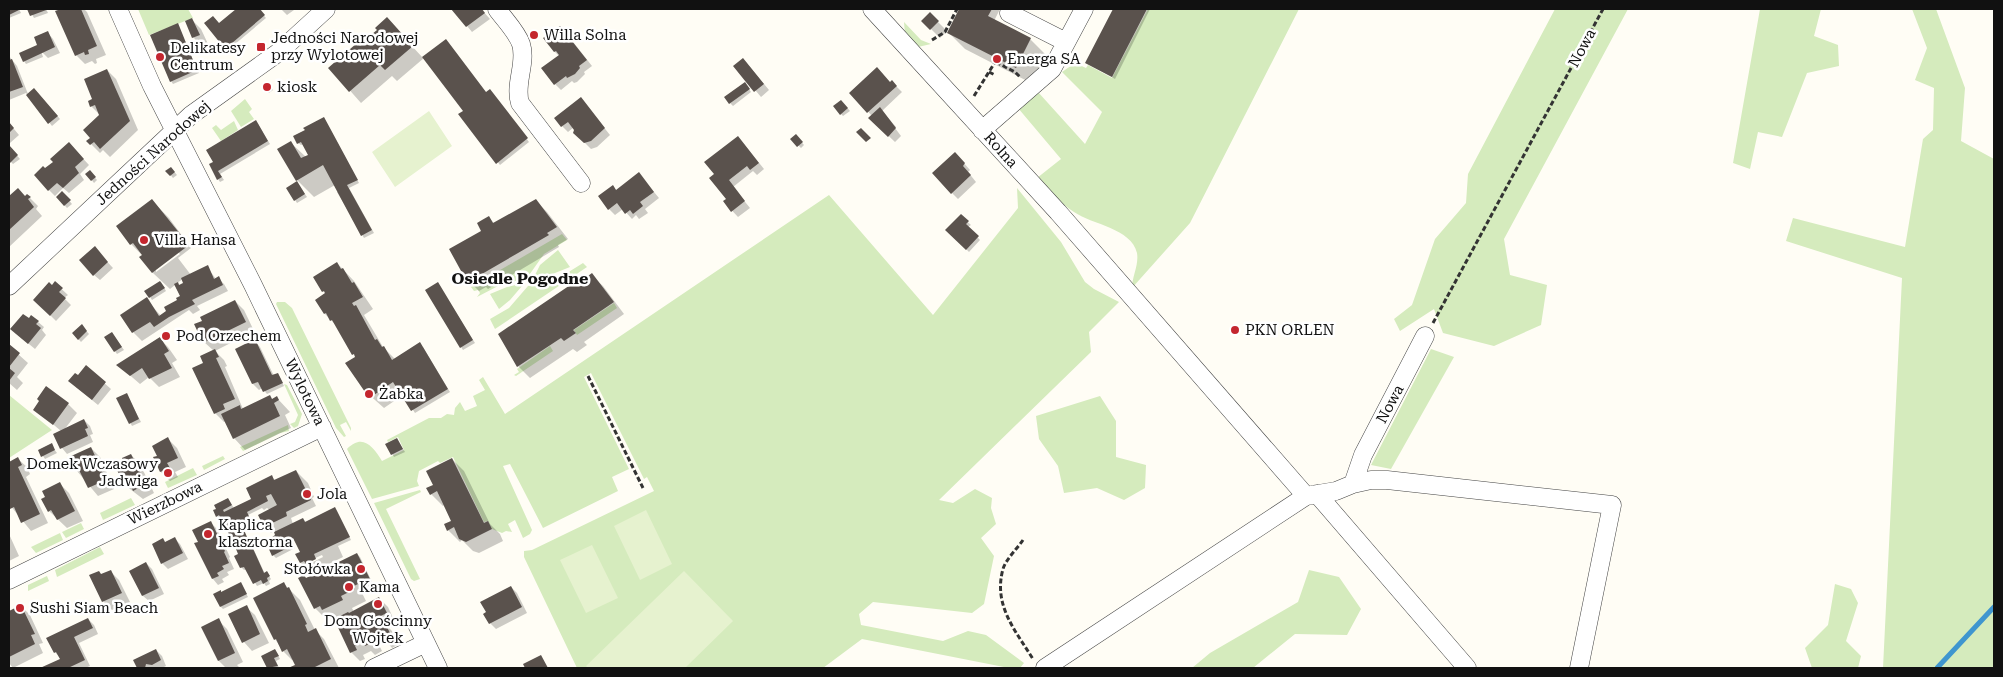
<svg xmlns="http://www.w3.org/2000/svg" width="2003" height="677" font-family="'Roboto Serif',serif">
<rect width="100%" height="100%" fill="#fffdf5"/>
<path fill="#d5ebbd" d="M138,9H188L193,18L149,35Z
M1148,9H1299L1190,223L1132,288C1132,276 1139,265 1137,253C1131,228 1093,225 1074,212C1060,203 1049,190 1037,178L1061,159L1018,108L1038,92L1085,144L1102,112L1062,72L1075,63L1086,68L1088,65L1112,78Z
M1555,9H1628L1504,239L1510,275L1547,285L1541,325L1494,346L1443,333L1434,309L1400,331L1394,319L1412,305L1435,239L1466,203L1468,174Z
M1760,9H1821L1814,36L1838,45L1839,66L1807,73L1782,137L1758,132L1750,169L1733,163Z
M1912,9H1936L1965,88L1961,141L1994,159V668H1883L1902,278L1786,241L1793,218L1905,247L1923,139L1933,130L1934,88L1915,80L1927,48Z
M904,22L921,40L931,44L918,47L905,34Z
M245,99L252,109L249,112L254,119L241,127L231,111Z
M234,121L238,130L221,141L212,128L216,125L221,130Z
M1017,188L1061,242L1085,282L1094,289L1119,302L1089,332L1091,352L939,500L953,503L975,489L992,498L991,508L996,524L981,538L994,556L984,604L972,613L873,602L859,614L861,625L943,641L968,631L986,635L1024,663L1020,668H1009L862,639L823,668H577L524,557V551L532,550L654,491L647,477L644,479L591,373L584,377L629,469L612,477L618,491L543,528L510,464L503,466L532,530L530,534L523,538L515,520L508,524L512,532L506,531L502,533L492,529L488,521L484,522L453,457L440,463L438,461L419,471L417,481L419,486L372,499L347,449C363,433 373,447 382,461L404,450L398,437L388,442L387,440L429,418H441L447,414L454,415L455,408L460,402L465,411L477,406L473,396L485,390L479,380L483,377L505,414L829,195L933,315L1018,208Z
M562,234L567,240L544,254L527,278L500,285L477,297L480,293L478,290L474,291L471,287Z
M558,250L570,267L550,275L533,279L540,265Z
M583,263L587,267L495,329L490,319L509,308L528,286L567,273Z
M520,284L522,286L510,300L499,309L490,294L507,287Z
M277,302H285L292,308L351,428V431L346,422L340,425L346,436L344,437L336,428L276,304Z
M614,303L617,308L577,335L574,330Z
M550,346L553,351L516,376L514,375L519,372L517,369Z
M1431,349L1454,357L1391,469L1371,465Z
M284,384L287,385L302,414L298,426L294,428L290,424L295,422L298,415Z
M9,395L52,430L9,458Z
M1100,396L1116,421V457L1146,465L1145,488L1124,500L1097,488L1064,493L1058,466L1039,439L1036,416Z
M288,425L289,431L280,433L243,451L240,447Z
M223,456L225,459L204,470L202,466Z
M193,468L197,475L168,488L165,482Z
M420,490L421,492L386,509L420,579L414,581L411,579L374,503Z
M131,498L135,505L103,520L100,513Z
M81,523L84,529L66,538L62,532Z
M60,533L63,540L36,553L31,547Z
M100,547L104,554L57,577L55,570Z
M1309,570L1339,577L1361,609L1347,635L1295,634L1253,668H1192L1210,653L1298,602Z
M47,576L49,581L28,591V585Z
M1835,584L1851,589L1858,603L1846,641L1861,656L1858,668H1812L1805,648L1828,625Z"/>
<path fill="#e6f2cf" d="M429,111L452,146L395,187L372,152Z
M646,510L672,564L640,580L614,526Z
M592,545L618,598L586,613L560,560Z
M684,571L733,621L685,668H588L586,666Z"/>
<path fill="#0003" fill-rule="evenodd" d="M9,9H19L21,13L9,18Z
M29,9H46L48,13L34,18Z
M64,9H84L87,12L106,55L96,59L97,63L95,64L92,61L85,64L76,55L57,12Z
M238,9H258L266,18L228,50L226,48L219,25Z
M281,9H293L294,10L287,15Z
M453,9H481L490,19L472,32Z
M961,9H1009L1007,13L1000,9L994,21L1030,39L1047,56L1033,84L965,49L947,31L940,38L923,21L930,14L949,33Z
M1115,9H1150L1115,79L1087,63Z
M387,19L423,58L446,41L486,93L489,91L492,93L529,142L500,165L460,114L465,111L424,58L397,81L392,76L361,103L330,68L364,39L366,41L379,30L377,28Z
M192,20L201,29L208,44L202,46L193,37Z
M177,25L199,73L173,84L171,81Z
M48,33L53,39L60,53L48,58L41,51L43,57L26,64L24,61Z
M566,33L592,66L584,72L585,74L577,82L574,83L572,81L561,90L555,84L559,56L554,51Z
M9,56L17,66L28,94L34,89L60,119L52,126L26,93L9,100Z
M735,66H749L769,90L761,97Z
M107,70L116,79L138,130L110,157L103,150L100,153L88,141L91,138L101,116L91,106Z
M892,82L902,92L882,111L896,127L895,128L901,136L895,142L870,118L872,116L851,93Z
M268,84L273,90L269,93L264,88Z
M747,86L751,92L733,106L730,103Z
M844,104L850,111L843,116L841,114Z
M586,105L610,135L597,147L591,149L574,132V127L568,132L562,126Z
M324,118L359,183L349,188L374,233L364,238L337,192H339L335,185L314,197L297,180L279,150L291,143L306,157L309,155L304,144L301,145L298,143Z
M9,123L19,135L10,143L9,142Z
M258,124L270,144L220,174L224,180L220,182L218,179L215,162Z
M796,136L804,145L801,148L792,139Z
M744,144L764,169L757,175L753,171L733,187L750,208L738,217L724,202L727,199L716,175Z
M9,146L20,159L13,164L9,160Z
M75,150L89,165L80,174L84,180L69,193L63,188L55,196L49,190L46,170Z
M955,153L970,170L968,172L976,182L958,199L952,193Z
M171,168L177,175L173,178L167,171Z
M90,172L97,180L94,183L87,174Z
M639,174L659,198L645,209L648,213L639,219L636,215L632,219L623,209L615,215L609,209L613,186L617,191Z
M297,182L307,197L297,203L295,200Z
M18,190L25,197L27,195L38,206L36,209L42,216L9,247V198Z
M62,192L72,204L67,208L57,197Z
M535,200L547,212L568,239L558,245L559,247L488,289L486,287L479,291L467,279L483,231L489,218L495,224Z
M152,201L169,218L191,248L178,258L191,275L207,267L216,279L218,278L224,284L228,291L197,306L200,310L193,314L189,310L142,341L133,332L122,315L146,299L161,316L183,302L175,285L170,289L153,273L141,257L143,256L131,244ZM178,252L180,254L156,272V269ZM183,279L185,283L180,286L177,283Z
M961,216L971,225L968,227L980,240L969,252L947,230Z
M100,254L113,268L100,280L94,275Z
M337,263L354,281L373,309L364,315L383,347L395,359L423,347L450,392L415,413L403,395L384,408L366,392L361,383L356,358L338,327L325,314L326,294L323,291Z
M591,275L603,286L624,314L584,342L587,345L577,352L573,349L530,378L518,366L500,334Z
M161,282L166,291L152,300L150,297Z
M55,283L68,295L64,298L71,305L56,321L35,300Z
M438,284L475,343L463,350L461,347Z
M235,301L244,310L254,331L215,351L224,360L227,366L225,367L243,409L277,398L290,412L285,415L291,428L245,450L234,438L226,421L224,422L215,413L204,364L214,351L204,342Z
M31,316L44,327L42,330L46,335L35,349L18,335Z
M82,326L89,334L81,342L73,333Z
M112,333L124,350L117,354L105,338Z
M159,338L168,347L177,360L172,363L180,377L159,387L149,377L140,384L118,365Z
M255,341L260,347L274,376L278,374L284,386L267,394L262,388L259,390L253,384L237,349Z
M9,346L28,363L17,377L23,383L17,390L9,383Z
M86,367L111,389L98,405L76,387Z
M127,395L141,422L132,426L118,399Z
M68,404L77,413L64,430L84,420L90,426L93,434L90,435L93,442L67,454L62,448L61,431L35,409Z
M168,439L177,448L186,467L175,472L178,477L170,481L161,472L155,458L158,456Z
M397,439L405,452L394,457L387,445Z
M51,445L57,453L45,459L39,450Z
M91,448L100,457L114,489L98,496L77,471Z
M131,455L140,464L154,493L143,499L126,486L118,468L126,464Z
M18,459L27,467L30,474L26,477L48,523L31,531L9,504V463Z
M452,459L464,471L490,524L500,534L503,541L479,553L473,551L462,540L460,542L448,530L453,522L444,505L443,506L431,494Z
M296,471L308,483L314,497L312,498L316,506L291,518L293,524L303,519L306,522L335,508L337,511L351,540L338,546L343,557L325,566L327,569L357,554L360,557L373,584L365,588L363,585L359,587L366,601L352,608L354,612L379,598L388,607L395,622L387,626L392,631L399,644L392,648L386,641L379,645L382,651L375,655L371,651L363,655L365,659L360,661L351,652L336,620L334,621L331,618L327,620L315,608L307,579L314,576L301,563L297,555L301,553L292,533L290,534L295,548L276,558L273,555L269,548L275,545L277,536L274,531L271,533L265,527L260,515L270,510L267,508L264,510L262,508L248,515L254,526L243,531L249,540L237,546L222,517L219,518L217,516L228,499L234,508L252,499L272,477L276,481ZM322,555L323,557L309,564V561Z
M60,484L69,493L83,521L67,528L49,511Z
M211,523L217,529L230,557L229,558L234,569L227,572L229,575L222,579L224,582L218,585L213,579L199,542Z
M9,534L19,556L9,561Z
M175,539L180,544L188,559L168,569L162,563L166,543Z
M252,546L265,574L267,573L271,579L269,581L270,584L266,586L264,583L257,586L247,569L244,570L242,568L236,556Z
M146,563L152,569L164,594L149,601L143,596L131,571Z
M110,571L119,580L130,602L112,610L103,601L102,575Z
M241,584L248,597L223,609L221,607V592L222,593Z
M284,584L300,600L315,630L324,639L339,668H291L297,665L294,659L292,660L283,651L275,639Z
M511,587L517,593L527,613L496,629L490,623Z
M21,606L30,615L43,643L39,644L43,653L13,668L9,663V612Z
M246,607L255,615L269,643L252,651L244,642Z
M88,619L94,625L98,634L79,643L90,666L85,668H43L61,659L55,652Z
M218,620L227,629L243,662L237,665L240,668H226L219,661L203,627Z
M156,650L162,656L166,666L162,668H139L135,661Z
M277,653L280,659L276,661L279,668H268L262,656Z"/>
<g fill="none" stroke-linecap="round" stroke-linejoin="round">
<path stroke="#3f96cf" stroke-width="5" d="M1937,668L1994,607"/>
</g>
<path fill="#5a524d" d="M9,9H18L19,10L9,15Z
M27,9H49L30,16Z
M61,9H81L97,46L88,50L89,54L85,55L84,52L75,56L55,11Z
M236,9H260L265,15L225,49L204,23L213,16L219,23Z
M451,9H482L485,13L466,27Z
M959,9H992L988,16L1031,38L1016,68L947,33Z
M1113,9H1147L1112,77L1085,63Z
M930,12L939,21L930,30L921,21Z
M387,17L413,46L385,70L380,65L349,92L328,68L364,37L366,39L377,30L375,28Z
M192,18L200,35L192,38L185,21Z
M178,23L197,70L170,82L150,35Z
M560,26L587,60L579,66L580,68L575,74L567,78L566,76L554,85L541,68L559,55L556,51L554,52L543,38Z
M48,31L55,47L23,62L19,53L37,45L34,37Z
M446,39L486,92L490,89L528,138L496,164L458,114L463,111L422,57Z
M743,58L764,84L754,92L733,66Z
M12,59L23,87L9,92V60Z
M877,67L890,82L892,80L897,86L867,113L849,93Z
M107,69L130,121L100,149L94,142L90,145L86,141L90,138L83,130L99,115L95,105L90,107L88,101L92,99L84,79Z
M268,82L272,87L266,91L262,87Z
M745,82L750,89L729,104L724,97Z
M34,88L58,116L48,124L26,95Z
M581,97L605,128L591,141L584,143L573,133L574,130L568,122L561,127L554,118Z
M841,100L848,108L840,115L833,106Z
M880,107L896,128L888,137L868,118Z
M324,117L358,180L347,185L372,230L361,236L323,165L296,181L277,149L291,141L301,158L308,155L301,142L297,144L293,136L305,130L303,128Z
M256,120L268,141L218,171L222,177L217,180L209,164L213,162L206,150Z
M9,122L14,128L9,133Z
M861,128L871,138L866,142L856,132Z
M796,134L803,142L797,147L790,139Z
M738,136L759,163L750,170L747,166L729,180L745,201L731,212L723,201L726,199L709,178L714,174L704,162Z
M69,142L84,159L75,167L79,173L63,188L57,183L48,191L34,175L43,166L45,168L53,162L50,159Z
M9,145L18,155L10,163L9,162Z
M955,152L965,163L963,166L971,175L951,194L932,173Z
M171,167L175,172L170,176L165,171Z
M90,170L96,177L91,181L85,174Z
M639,172L654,192L640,202L643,206L633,214L630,210L625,214L617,203L608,210L598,196L613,185L616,190Z
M297,181L305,194L294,201L286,188Z
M18,188L25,196L27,194L31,197L28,199L34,207L9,230V196Z
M62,191L71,200L64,206L56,197Z
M152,199L189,245L152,273L139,257L142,255L133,243L130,245L116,226Z
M536,199L557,227L547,233L549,235L475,278L474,276L466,280L449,249L481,231L477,223L482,220L489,216L493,223Z
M961,214L969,221L966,224L979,236L966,250L945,230Z
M95,246L108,262L93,276L79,260Z
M337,262L341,269L343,268L352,283L354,282L363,297L352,303L354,306L356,305L375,340L377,339L382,347L384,346L392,360L420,342L448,389L411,411L393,382L371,397L367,391L365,392L345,363L355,357L354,354L352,355L332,320L330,321L326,313L324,314L315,300L325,293L324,291L322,292L313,277Z
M208,265L214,279L219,276L223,285L192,300L195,304L169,317L154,327L150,322L132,333L120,315L147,297L159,316L166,311L164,307L177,300L176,298L180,296L174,284L178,282L179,285L183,283L181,278Z
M592,273L614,302L573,330L576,333L564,341L561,338L517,367L498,334L582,277L584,279Z
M55,281L63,288L59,292L66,298L50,316L33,300L49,282L52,285Z
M160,281L165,288L149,298L144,291Z
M438,282L473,340L460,348L425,290Z
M235,300L246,322L203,343L194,324L202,321L200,317Z
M23,314L29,318L31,315L39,321L36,324L41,328L28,344L10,329Z
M82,324L87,331L78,340L72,333Z
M112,332L122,347L114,352L104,337Z
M160,337L169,351L164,354L172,368L149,379L142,368L130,376L116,365Z
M255,339L272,375L278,373L283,383L263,392L258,382L252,384L235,349Z
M9,344L20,353L9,367Z
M215,349L219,357L216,358L235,399L223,404L225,409L214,414L192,368L203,363L200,356Z
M86,365L106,382L92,400L68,381L75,373L78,375Z
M9,368L15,373L9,381Z
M46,386L69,403L53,425L33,410L39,401L37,399Z
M127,393L139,419L129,424L116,398Z
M270,395L272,399L277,396L279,400L274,403L280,416L233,439L221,414L240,405L241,409Z
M84,419L88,428L85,429L88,436L60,449L53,434Z
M168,437L178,458L167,463L170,468L160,472L153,457L157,456L152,446Z
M397,438L403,449L391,455L385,444Z
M52,443L55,450L41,457L38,450Z
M91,447L106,480L88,488L79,470L76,471L69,457Z
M131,454L146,484L133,491L130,484L125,486L116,468L124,464L122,458Z
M18,457L22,465L18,467L40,514L21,523L14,507L10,509L9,507V462Z
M452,458L484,523L488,521L492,529L466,542L459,539L454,527L447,531L444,524L451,521L437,491L430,495L426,488L433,485L426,471Z
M296,470L311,500L286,512L287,516L264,527L258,515L277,505L271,494L266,496L268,501L247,512L252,523L234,532L235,534L244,530L247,537L234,544L219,515L216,517L213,510L216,509L214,505L228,498L232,505L223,510L224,512L251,499L246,488L272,475L274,480Z
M60,482L75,511L57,520L51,510L48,512L41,499L45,497L42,491Z
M335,507L350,537L314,554L316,559L306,564L304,561L300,563L295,554L300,552L293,538L291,542L293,545L272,556L268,547L274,544L271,538L275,535L274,532L303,518L305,522Z
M211,521L225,551L224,552L229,563L222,566L224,569L217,573L219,576L212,579L194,543L198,542L192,530Z
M175,537L183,553L161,564L152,544L163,538L165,542Z
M250,542L264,573L267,571L270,576L267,578L268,581L263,584L261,580L253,584L244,567L240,568L234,556L238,554L236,549Z
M357,553L371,581L362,586L360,583L354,586L355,589L341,596L343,600L322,610L320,606L314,609L298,578L304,575L306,578Z
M146,562L159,588L142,596L129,571Z
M111,570L122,593L102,602L89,575L99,571L101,574Z
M241,582L247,594L220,607L213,594L221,590V592Z
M284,582L287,588L289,587L307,624L305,625L308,632L316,628L331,659L313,668H288L295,665L287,649L282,652L276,639L274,640L253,598Z
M511,586L522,607L489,624L483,614L486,612L480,602Z
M379,597L387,613L372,620L374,625L384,621L391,635L382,639L378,632L371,636L374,642L365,646L363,642L355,646L357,650L350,653L334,619L348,612L349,613Z
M21,605L35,634L31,635L35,644L9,657V611Z
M247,605L260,634L242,643L228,614Z
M88,618L93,628L74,637L85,660L68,668H40L60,659L56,652L54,653L46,638Z
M219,618L235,653L218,661L201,627Z
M156,649L161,660L152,665L146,664L145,668H137L133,660Z
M275,649L279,656L274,658L278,666L267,668L261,656Z
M541,655L548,668H525L523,664Z"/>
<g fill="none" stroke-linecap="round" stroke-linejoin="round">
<g stroke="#444" stroke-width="19">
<path id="minor" d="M118,9L152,86L253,285L438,668
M497,9C504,19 517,32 521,44C527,63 514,84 520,103L581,183
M872,9L1058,212L1306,496
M1011,9L1009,13L1066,42
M982,130L1052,69L1084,9
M9,286L191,115L279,52L326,9
M1353,484L1371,480H1387L1612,505L1579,668
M1317,494L1467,668
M9,580L322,427
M374,668L426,643
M1045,668L1306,496L1336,491L1353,484L1363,455L1425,336"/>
</g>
<path stroke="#333" stroke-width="3" stroke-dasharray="5 2.5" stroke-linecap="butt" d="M932,40L945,32L957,9
M996,62L1015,72L1020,77
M989,72L995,75
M974,96L997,59
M1433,323L1603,9
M588,376L643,488
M1023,540C1017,549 1006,559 1003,569C993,605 1015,630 1033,659"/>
<use href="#minor" stroke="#fff" stroke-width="18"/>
</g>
<g fill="#c4262e" stroke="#fff" stroke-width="2">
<circle cx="534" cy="35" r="5"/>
<rect x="256" y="42" width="10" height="10" rx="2.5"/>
<circle cx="160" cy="57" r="5"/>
<circle cx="997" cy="59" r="5"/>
<circle cx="267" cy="87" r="5"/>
<circle cx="144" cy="240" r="5"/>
<circle cx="1235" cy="330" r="5"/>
<circle cx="166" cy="336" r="5"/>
<circle cx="369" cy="394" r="5"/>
<circle cx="168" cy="473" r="5"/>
<circle cx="307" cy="494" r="5"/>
<circle cx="208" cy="534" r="5"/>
<circle cx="361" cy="569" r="5"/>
<circle cx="349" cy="587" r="5"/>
<circle cx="378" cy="604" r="5"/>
<circle cx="20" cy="608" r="5"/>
</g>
<g text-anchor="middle" stroke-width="5" stroke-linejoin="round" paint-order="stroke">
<g font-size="15" fill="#111" stroke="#fff" text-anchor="start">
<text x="544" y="40">Willa Solna</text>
<text x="271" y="43">Jedności Narodowej<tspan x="271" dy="17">przy Wylotowej</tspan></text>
<text x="170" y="53">Delikatesy<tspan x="170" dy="17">Centrum</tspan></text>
<text x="1007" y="64">Energa SA</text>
<text x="277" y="92">kiosk</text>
<text x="154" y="245">Villa Hansa</text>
<text x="1245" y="335">PKN ORLEN</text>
<text x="176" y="341">Pod Orzechem</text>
<text x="379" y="399">Żabka</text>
<text x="158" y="469" text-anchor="end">Domek Wczasowy<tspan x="158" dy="17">Jadwiga</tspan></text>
<text x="317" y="499">Jola</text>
<text x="218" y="530">Kaplica<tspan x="218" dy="17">klasztorna</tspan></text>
<text x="351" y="574" text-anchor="end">Stołówka</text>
<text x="359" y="592">Kama</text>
<text x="30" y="613">Sushi Siam Beach</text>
<text x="378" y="626" text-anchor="middle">Dom Gościnny<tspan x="378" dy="17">Wojtek</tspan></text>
</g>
<g font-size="15" fill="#111" stroke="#fff">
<text transform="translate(1582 48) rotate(-62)" y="5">Nowa</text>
<text transform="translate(1001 150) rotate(48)" y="5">Rolna</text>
<text transform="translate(153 153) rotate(-42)" y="5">Jedności Narodowej</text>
<text transform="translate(305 392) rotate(64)" y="5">Wylotowa</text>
<text transform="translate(1390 404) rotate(-62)" y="5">Nowa</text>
<text transform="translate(165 503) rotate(-26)" y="5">Wierzbowa</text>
</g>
<g font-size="16" font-weight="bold" fill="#111" stroke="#fff">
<text x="520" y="284">Osiedle Pogodne</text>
</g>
</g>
<rect width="2003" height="677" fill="none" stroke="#111111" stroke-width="20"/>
</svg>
